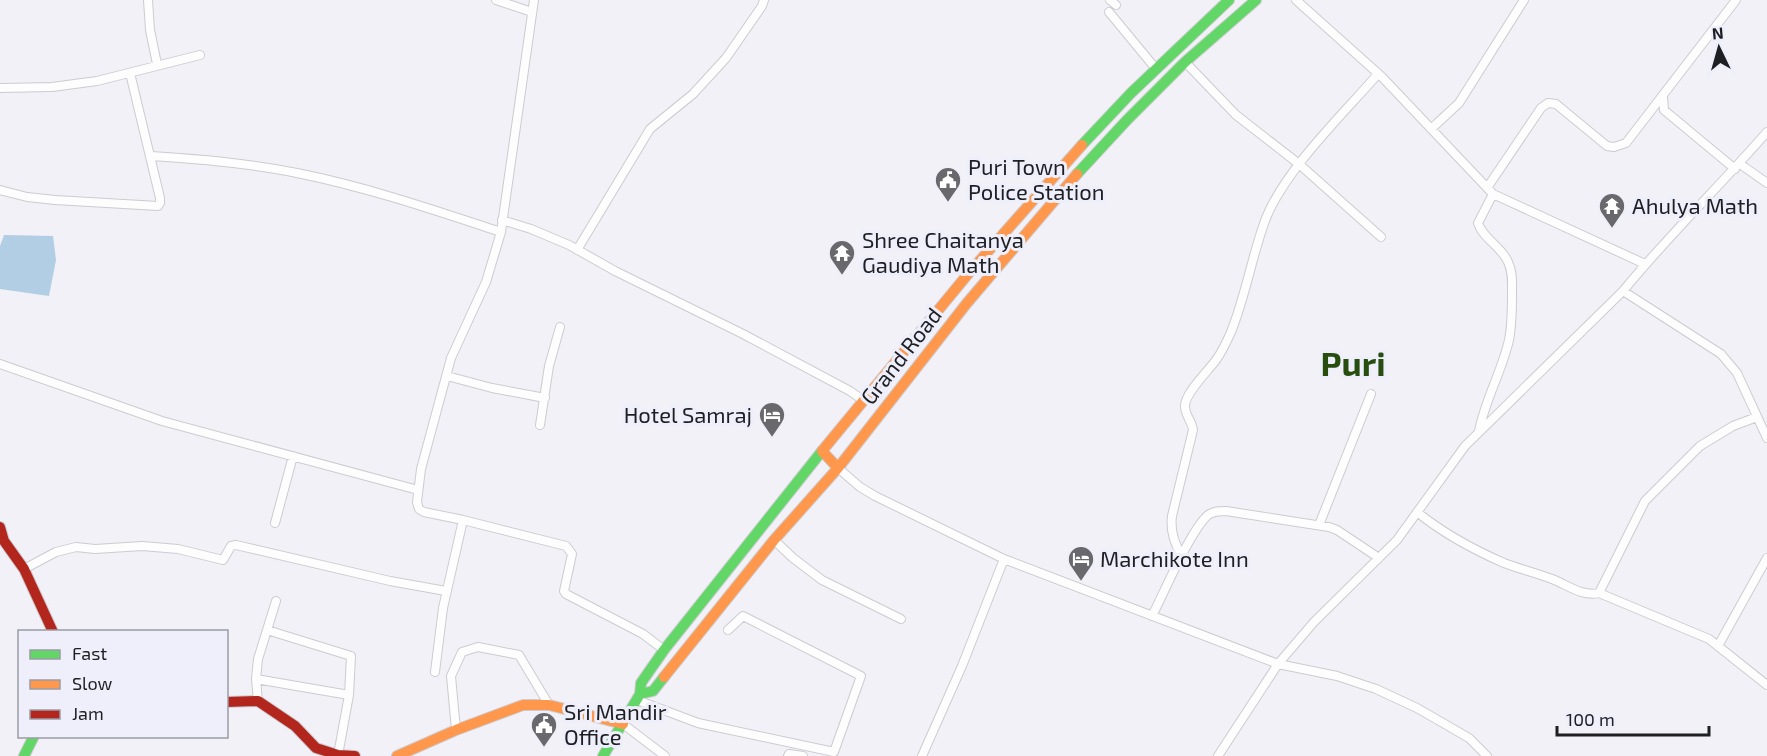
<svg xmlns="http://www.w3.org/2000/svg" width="1767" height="756" font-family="'Exo 2',sans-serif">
<rect width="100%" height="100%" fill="#f1f1f7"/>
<path fill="#b2cee4" d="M4,235L53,236L56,260L49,296L0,289V246Z"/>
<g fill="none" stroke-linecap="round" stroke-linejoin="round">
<g stroke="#ccccd0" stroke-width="10">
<path id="street" d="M148,0L150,30L157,64
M496,0L532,12
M534,0L501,232L486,282L451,358L421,469L417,502L419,509L424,512L463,520L566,546L572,554L564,591L566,594L643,634L664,650
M1110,0L1116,5
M1296,0L1382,77L1493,194L1645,264
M1109,12L1156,69
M1185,62L1236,115L1299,164L1381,237
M0,88L52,87L97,81L200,55
M1663,97L1664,110L1735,169
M1431,129L1459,103L1524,0
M151,156C200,159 249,163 297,173C367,187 434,210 501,232
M1740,164L1767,183
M1487,188L1541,108L1548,103L1556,104L1607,146L1614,147L1626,143L1736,0
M0,190L27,197L55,200L158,206L160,203V198L130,73
M502,220L531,229L569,245L615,271L743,334L850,391L864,401
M577,250L650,129L693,94L726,58L762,6L764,0
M1623,291L1721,354L1737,373L1767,438
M0,364L162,421L418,490
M447,376L492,388L545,398
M540,425L549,366L560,327
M1479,431C1485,400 1502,371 1509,340C1512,325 1512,309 1512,294C1512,283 1513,272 1508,262C1502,247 1483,239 1478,223L1493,194
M838,468L860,487L875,496L1004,559L1278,664L1337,676L1376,689L1417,708L1469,738L1487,756
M1417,512C1444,534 1472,549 1504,563C1520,569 1536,573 1552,579C1568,585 1582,597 1599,593L1709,639L1767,685
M275,523L293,456
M1319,525L1371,394
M774,540L793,558L822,580L901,619
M1182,558C1175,543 1170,532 1172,516L1193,430C1192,421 1184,414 1185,405C1186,392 1208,371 1216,360C1222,352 1227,341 1231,332C1246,295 1252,255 1266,218C1286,169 1343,114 1378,74
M24,569L56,552L76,547L95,549L142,546L178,549L223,560L231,546L236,545L390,581L446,591
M1599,593L1645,501L1700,446L1733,426L1757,417
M1152,616C1164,593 1190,531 1208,515C1214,511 1220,511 1226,511L1329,527L1337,530L1379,558
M267,630L351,656L349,695L338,755
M1718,646L1767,558
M435,672L443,608L463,520
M256,679L349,695
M637,700L698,723L834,752L861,676L743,616L728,630
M258,701L256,679L258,659L276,601
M623,724L665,756
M456,730L451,676L462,652L478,647L519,655L549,705
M788,756L789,754L803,756
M922,756L962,666L1004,559
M1218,756L1278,664L1314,622L1397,540L1465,446L1623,291C1668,236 1720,186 1767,132"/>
</g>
<g stroke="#ccccd0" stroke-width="12">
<path id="fast" d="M1082,145L1131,93L1229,0
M1077,174L1127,120L1185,62L1256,0
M664,677L653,691L640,694L641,683L664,650L822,451
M24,756L34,736
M603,756L640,694"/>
</g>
<g stroke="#ccccd0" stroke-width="12">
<path id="slow" d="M822,451L968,274L1082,145
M838,468L967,303L1077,174
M664,677L774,540L838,468L822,451
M397,756L456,730L523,705H549L623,724"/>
</g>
<g stroke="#ccccd0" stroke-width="12">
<path id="jam" d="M0,527L4,541L24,569L53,632
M226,702L258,701L295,726L316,748L338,755L355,756"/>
</g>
<use href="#street" stroke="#fdfdfe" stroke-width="8"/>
<use href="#fast" stroke="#63d668" stroke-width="10"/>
<use href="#slow" stroke="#ff974d" stroke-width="10"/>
<use href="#jam" stroke="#b3261e" stroke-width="10"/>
</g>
<defs>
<g id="civic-pin" transform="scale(1.35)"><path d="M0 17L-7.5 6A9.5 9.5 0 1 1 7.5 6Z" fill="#68686d" stroke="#eeeffa"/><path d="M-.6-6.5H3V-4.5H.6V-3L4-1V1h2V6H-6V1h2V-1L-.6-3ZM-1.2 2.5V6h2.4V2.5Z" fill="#fff"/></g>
<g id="temple-pin" transform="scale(1.35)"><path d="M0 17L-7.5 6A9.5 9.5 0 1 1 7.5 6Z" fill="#68686d" stroke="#eeeffa"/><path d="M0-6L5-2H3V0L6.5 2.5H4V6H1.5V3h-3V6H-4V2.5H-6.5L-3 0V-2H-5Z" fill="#fff"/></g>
<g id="hotel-pin" transform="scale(1.35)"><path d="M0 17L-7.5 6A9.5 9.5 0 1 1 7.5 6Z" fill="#68686d" stroke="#eeeffa"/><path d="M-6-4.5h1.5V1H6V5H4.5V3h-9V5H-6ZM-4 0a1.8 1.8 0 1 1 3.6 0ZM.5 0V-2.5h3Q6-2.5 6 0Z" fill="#fff"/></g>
</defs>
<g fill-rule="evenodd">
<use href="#civic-pin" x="948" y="180"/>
<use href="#temple-pin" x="1612" y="206"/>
<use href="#temple-pin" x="842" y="253"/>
<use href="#hotel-pin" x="772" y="415"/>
<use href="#hotel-pin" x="1081" y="559"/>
<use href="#civic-pin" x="544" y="725"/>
</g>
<g text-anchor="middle" stroke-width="6" stroke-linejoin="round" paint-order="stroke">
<g font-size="22" fill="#1e1f23" stroke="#eeeffa" text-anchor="start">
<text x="968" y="175">Puri Town<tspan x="968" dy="25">Police Station</tspan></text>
<text x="1632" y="214">Ahulya Math</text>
<text x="862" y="248">Shree Chaitanya<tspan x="862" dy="25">Gaudiya Math</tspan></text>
<text x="752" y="423" text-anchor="end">Hotel Samraj</text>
<text x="1100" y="567">Marchikote Inn</text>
<text x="564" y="720">Sri Mandir<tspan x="564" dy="25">Office</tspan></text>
</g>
<g font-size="22" fill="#1e1f23" stroke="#eeeffa">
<text transform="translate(901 356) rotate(-52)" y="8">Grand Road</text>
</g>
<g font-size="34" font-weight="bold" fill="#274d0f" stroke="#eeeffa">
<text x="1353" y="376">Puri</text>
</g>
</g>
<rect x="18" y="630" width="210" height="108" fill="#eeeffa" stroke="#9b9ca4" stroke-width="1.5"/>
<rect x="30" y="650" width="30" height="9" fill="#63d668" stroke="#9b9ca4" stroke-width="1.5"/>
<text x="72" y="660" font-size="18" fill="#1e1f23">Fast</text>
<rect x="30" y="680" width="30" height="9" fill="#ff974d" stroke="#9b9ca4" stroke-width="1.5"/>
<text x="72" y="690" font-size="18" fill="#1e1f23">Slow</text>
<rect x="30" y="710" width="30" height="9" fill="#b3261e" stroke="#9b9ca4" stroke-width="1.5"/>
<text x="72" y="720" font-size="18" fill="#1e1f23">Jam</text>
<g transform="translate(1719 48) rotate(355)" stroke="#eeeffa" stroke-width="4.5" paint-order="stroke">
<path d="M0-4.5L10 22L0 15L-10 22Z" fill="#1e1f23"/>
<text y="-9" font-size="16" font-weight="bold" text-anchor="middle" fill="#1e1f23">N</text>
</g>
<path d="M1557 726v9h152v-9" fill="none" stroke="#1e1f23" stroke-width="3"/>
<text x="1566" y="726" font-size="18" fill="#1e1f23" stroke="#eeeffa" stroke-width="4.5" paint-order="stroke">100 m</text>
</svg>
